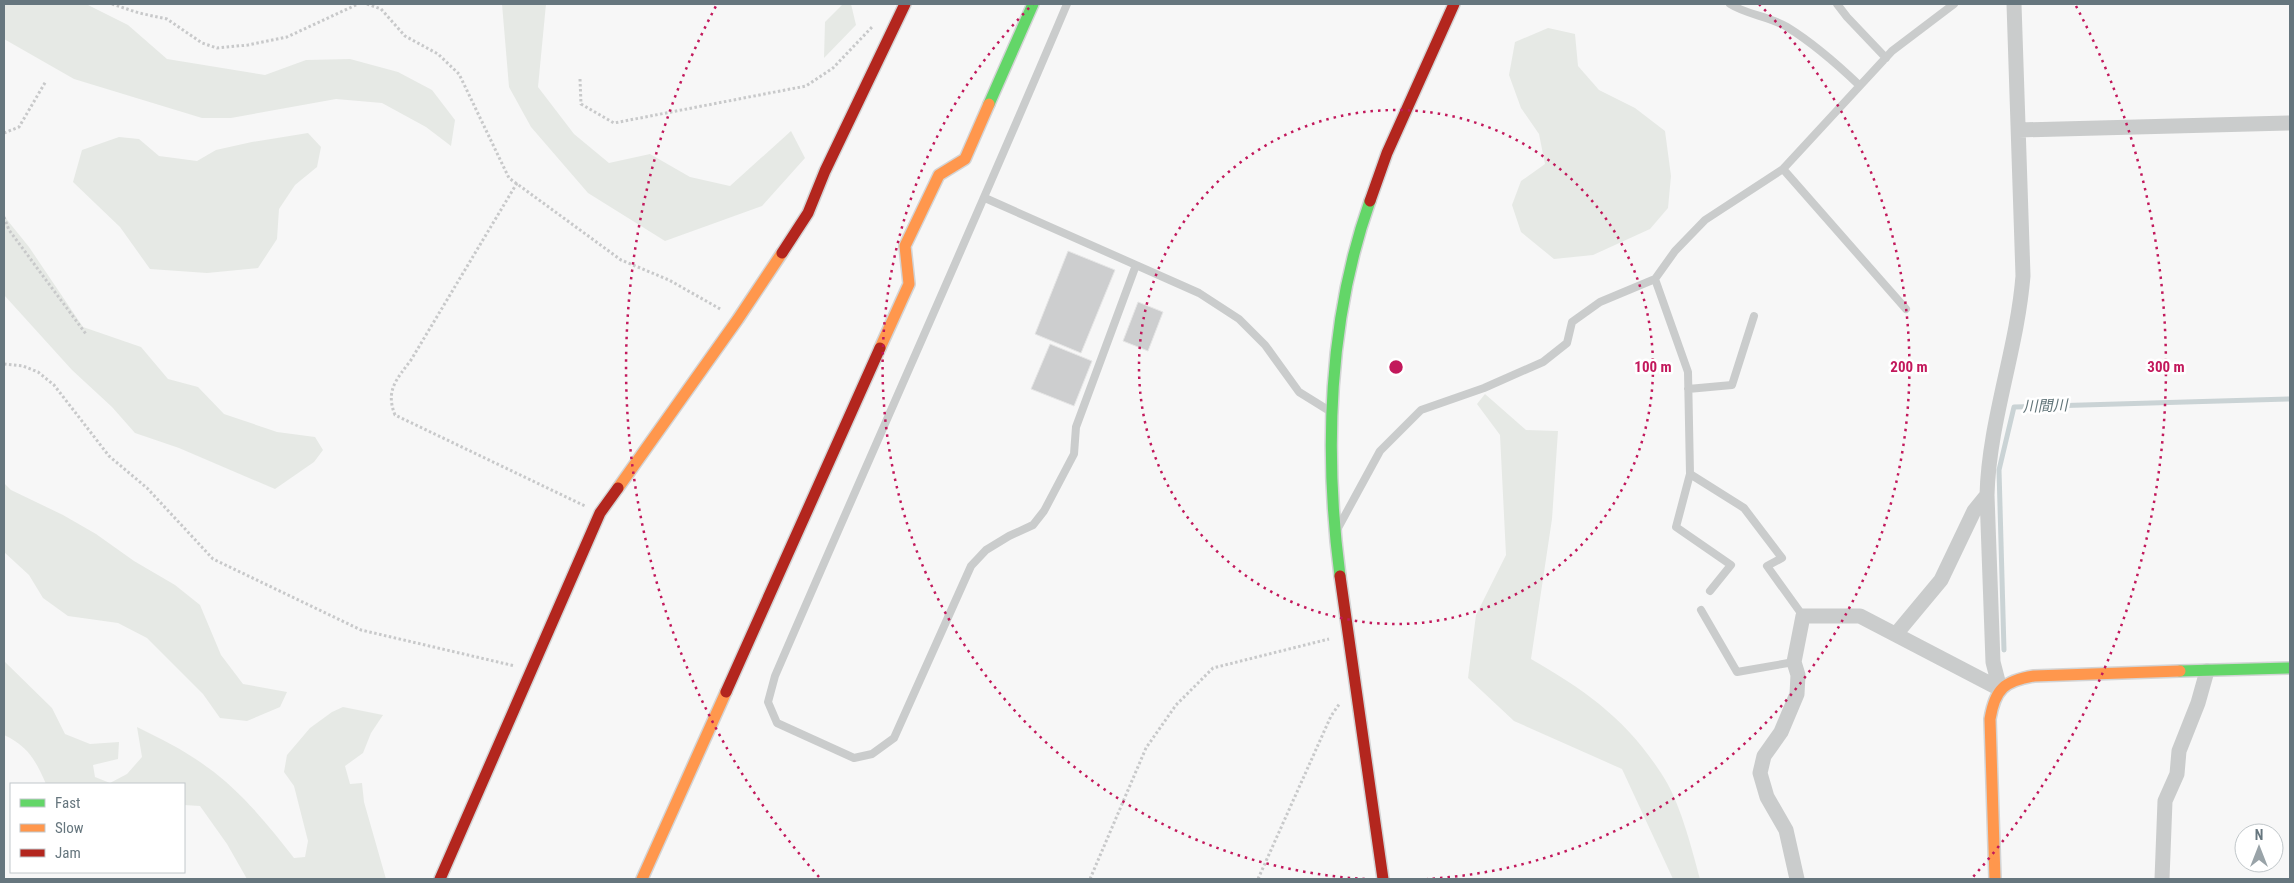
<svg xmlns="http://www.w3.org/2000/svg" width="2294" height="883" font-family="'Roboto Condensed','Noto Sans JP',sans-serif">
<rect width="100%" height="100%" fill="#f7f7f7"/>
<path fill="#e6e9e5" d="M4,4H86L128,25L167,59L265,75L306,60L350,59L398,72L432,90L455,120L451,146L426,127L382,103L336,99L231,118H202L74,79L4,39Z
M502,4H546L538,87L574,134L609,163L650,154L690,177L730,186L791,131L805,158L762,206L665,241L588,193L531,127L509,87Z
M843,4H851L856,25L824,58L825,22Z
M1548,28L1575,34L1578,66L1599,90L1635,108L1665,131L1671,176L1668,208L1650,229L1593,255L1554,259L1521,232L1512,205L1521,181L1545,164L1539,134L1521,108L1509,75L1515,42Z
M308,133L321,147L317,167L295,185L279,209L277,239L258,268L207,273L150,269L120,227L73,182L82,150L119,137L139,139L159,156L197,161L216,150L252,142Z
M4,216L29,247L83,327L141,347L168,379L198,387L224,414L277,432L315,437L323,450L314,462L275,489L179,448L135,433L112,407L72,370L4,295Z
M1485,394L1526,430L1558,431L1552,519L1531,659C1585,690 1626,719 1661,773C1680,801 1691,846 1700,879H1673L1622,769L1514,721L1468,678L1476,615L1506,555L1500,435L1477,404Z
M4,483L11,490L63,515L96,534L134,561L175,585L200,605L221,655L243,684L287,692L280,707L247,721L220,718L203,694L147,638L118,623L68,616L43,598L29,575L4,552Z
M4,661L52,708L65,734L90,744L119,742L118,759L93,765L95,777L110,783L127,774L142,757L137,727C161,739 186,751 207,767C241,791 269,826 294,858L305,857L308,841L294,786L284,772L287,755L310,728L332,712L343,707L383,715L371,733L363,753L345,766L350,784L362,783L364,802L386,879H247L227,844L200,806L184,805V784H46C36,761 28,746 4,735Z"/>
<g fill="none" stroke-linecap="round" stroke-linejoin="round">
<path stroke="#cad3d5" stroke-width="5" d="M2004,650L1999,470L2014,407L2290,399"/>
</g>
<path fill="#cdcecf" stroke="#e6e6e6" d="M1068,251L1115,270L1081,353L1035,334Z
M1138,302L1163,312L1148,351L1123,341Z
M1050,344L1092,361L1074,406L1031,389Z"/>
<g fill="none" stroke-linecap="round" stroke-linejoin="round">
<g stroke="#d3d4d5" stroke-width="14">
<path id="fast" d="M989,104L1033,4
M1340,576C1324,453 1328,319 1370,201
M2180,671L2290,668"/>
</g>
<g stroke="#d3d4d5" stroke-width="14">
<path id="slow" d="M880,348L909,284L905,246L939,175L965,159L989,104
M618,488L738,319L782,253
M642,879L726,692
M1995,879L1990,719C1995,689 2004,681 2034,676L2180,671"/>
</g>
<g stroke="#d3d4d5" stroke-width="14">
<path id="jam" d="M1370,201L1387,153L1454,4
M782,253L808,213L825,171L905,4
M1340,576L1383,879
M726,692L880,348
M440,879L600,513L618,488"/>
</g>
<path stroke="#c8c9ca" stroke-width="3" stroke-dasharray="2.5 2.5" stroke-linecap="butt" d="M112,4L139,13L167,19L202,43L217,48L248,45L287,37L358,4
M367,4L381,9L405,36L438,54L459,74L509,178L621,260L669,280L722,310
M580,79L581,104L614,123L806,86L833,68L873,26
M4,133L19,127L46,81
M517,183L411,360C397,379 385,390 395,415L585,506
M4,217L9,230L86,334
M4,364L23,366L38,372L54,385L109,456L147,488L213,559L361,630L515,666
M1090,879L1146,748L1176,705L1213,668L1329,639
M1258,879L1331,716L1340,703"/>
<path stroke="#cacccc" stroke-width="8" d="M1067,4C972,229 872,451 775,676L768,702L777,723L854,758L872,754L894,738L971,566L986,550L1009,536L1033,525L1044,511L1074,454L1076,427L1136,265
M1730,4C1747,15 1769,16 1787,27C1813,43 1837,64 1859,85
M1837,4L1847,17L1886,58
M1783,169L1906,309
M985,198L1199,293L1239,319L1265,345L1299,392L1328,410
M1688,389L1732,385L1754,316
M1690,474L1676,527L1731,565L1710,591
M1338,528L1380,451L1421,410L1484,388L1543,362L1567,343L1572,322L1600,302L1655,279
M1701,610L1737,672L1794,662
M1803,616L1767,566L1782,558L1744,508L1690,474L1688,372L1655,279L1675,251L1705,220L1783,169L1892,51L1954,4"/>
<path stroke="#cacccc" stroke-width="15" d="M2019,130L2290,123
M1896,634L1941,580L1974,511L1987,495
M2000,689L1993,662L1987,495C1989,421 2017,350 2023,276L2014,4
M1797,879L1786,830L1767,797L1760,773L1764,756L1781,732L1797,694L1798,675L1794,662L1803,616H1860L2000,689
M2162,879L2165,801L2177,774L2179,751L2198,703L2207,671"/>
<use href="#fast" stroke="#63d668" stroke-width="11"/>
<use href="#slow" stroke="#ff974d" stroke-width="11"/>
<use href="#jam" stroke="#b3261e" stroke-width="11"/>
</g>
<g fill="none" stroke="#c2185b" stroke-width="2.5" stroke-dasharray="2.5 5">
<circle cx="1396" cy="367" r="257"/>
<path d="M1365 879A513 513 0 0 1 1033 4M1759 4A513 513 0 0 1 1427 879"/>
<path d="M819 877A770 770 0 0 1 716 6M2076 6A770 770 0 0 1 1973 877"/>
</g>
<g text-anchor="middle" stroke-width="5" stroke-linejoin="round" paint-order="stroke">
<g font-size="15" font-style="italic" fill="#617478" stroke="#fff">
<text transform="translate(2045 406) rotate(-2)" y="5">川間川</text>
</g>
</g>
<circle cx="1396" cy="367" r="8" fill="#c2185b" stroke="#fff" stroke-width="2.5"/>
<g font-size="15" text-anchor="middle" font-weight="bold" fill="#c2185b" stroke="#fff" stroke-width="5" stroke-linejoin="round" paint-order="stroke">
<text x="1653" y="372">100 m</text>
<text x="1909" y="372">200 m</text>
<text x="2166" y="372">300 m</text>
</g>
<rect width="2294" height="883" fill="none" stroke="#66767e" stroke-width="10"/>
<rect x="10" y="783" width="175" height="90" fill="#ffffff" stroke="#c2c8cb"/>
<rect x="20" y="799" width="25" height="8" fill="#63d668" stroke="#c2c8cb"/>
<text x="55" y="808" font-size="15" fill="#66767e">Fast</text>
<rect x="20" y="824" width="25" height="8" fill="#ff974d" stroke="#c2c8cb"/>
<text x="55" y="833" font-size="15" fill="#66767e">Slow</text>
<rect x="20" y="849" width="25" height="8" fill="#b3261e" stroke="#c2c8cb"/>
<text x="55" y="858" font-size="15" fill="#66767e">Jam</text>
<g transform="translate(2259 848)"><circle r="24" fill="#ffffff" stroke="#c2c8cb"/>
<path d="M0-4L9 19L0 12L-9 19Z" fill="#99a3a8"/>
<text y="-8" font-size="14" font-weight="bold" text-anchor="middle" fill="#66767e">N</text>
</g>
</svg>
